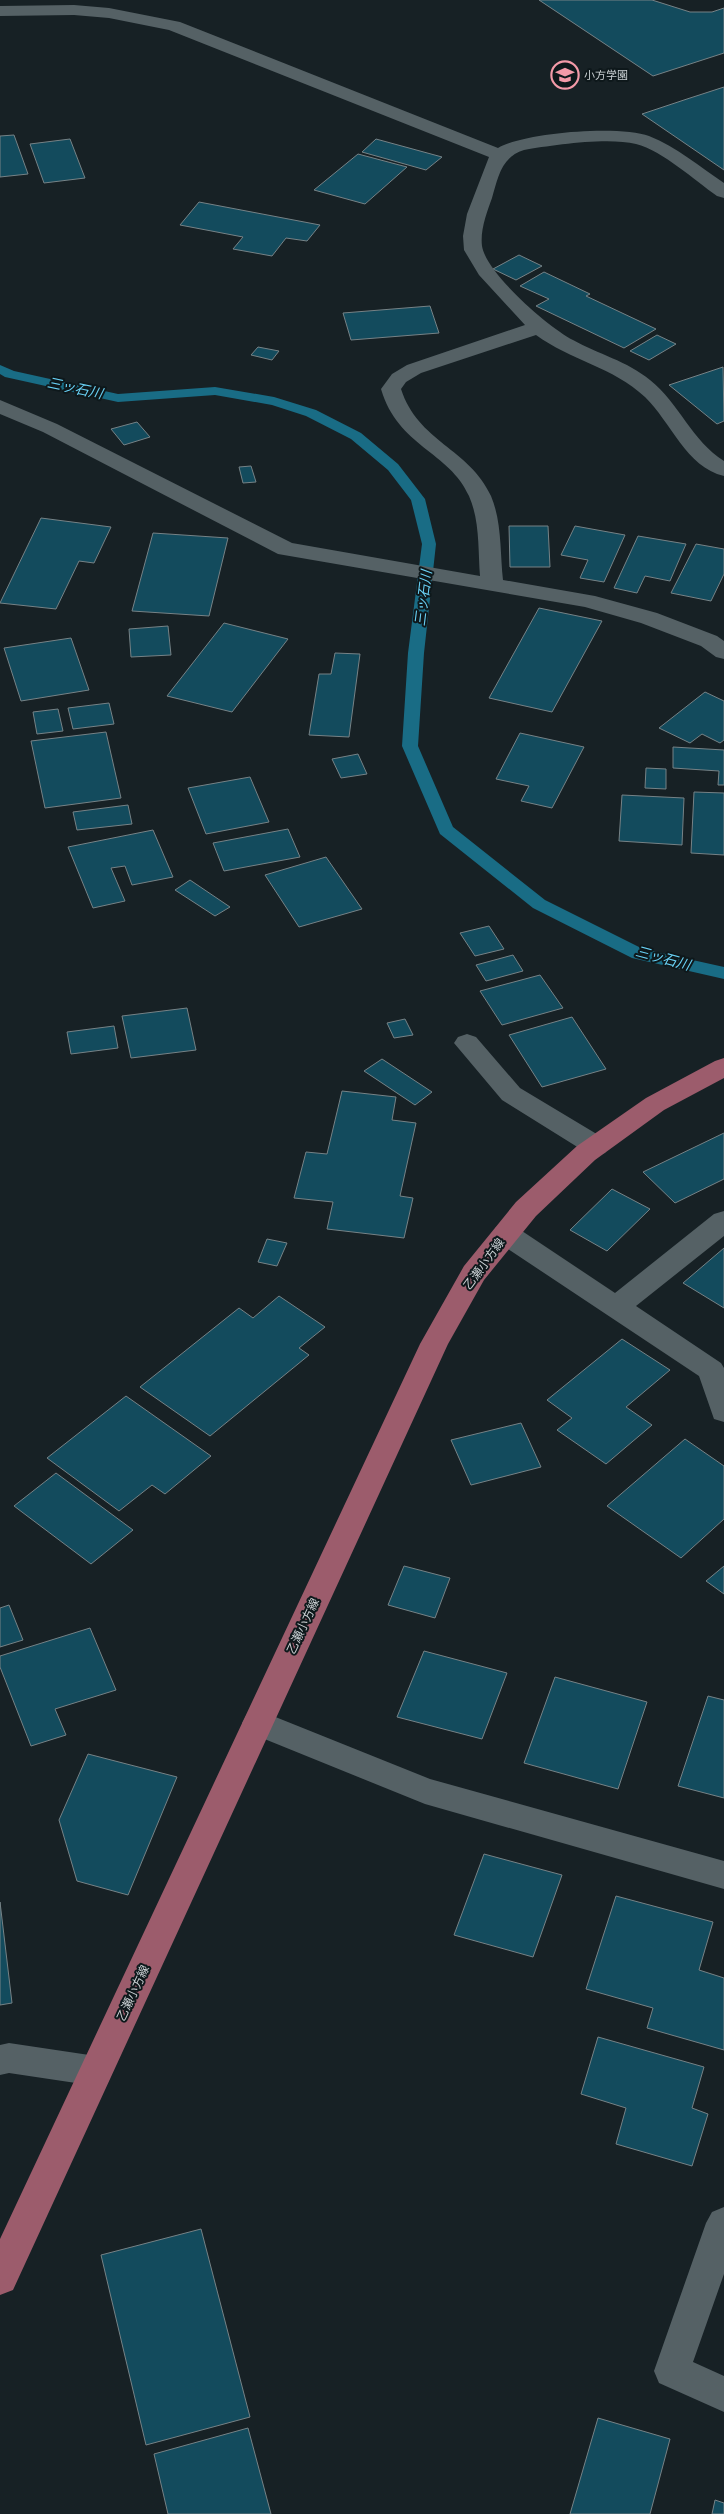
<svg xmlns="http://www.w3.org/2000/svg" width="724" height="2514" font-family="'Nunito Sans','Noto Sans JP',sans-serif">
<rect width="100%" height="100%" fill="#172125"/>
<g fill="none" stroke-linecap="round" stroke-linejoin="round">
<path fill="#196c85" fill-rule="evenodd" d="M0,365L14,371L118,394L215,387L274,397L316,410L361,433L398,464L425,499L436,544L424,653L418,746L453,827L545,900L643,949L724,967V979L632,958L533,908L440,834L402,746L408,653L422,544L411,500L388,470L351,439L306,416L272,405L215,395L118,402L5,377L0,374Z"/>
</g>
<path fill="#134b5d" stroke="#768286" d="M539,0H652L690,12H712L724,8V53L653,76Z
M724,87V170L642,114L687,99Z
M14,135L28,174L0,177V136Z
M70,139L85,178L44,183L30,144Z
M376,139L442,157L426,170L362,152Z
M358,154L407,167L365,204L314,190Z
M199,202L320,225L307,241L286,238L272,256L233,249L243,237L180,225Z
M519,255L542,266L516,280L493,269Z
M544,272L590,294L586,296L656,329L624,348L536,306L549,299L520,286Z
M430,306L439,333L351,340L343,313Z
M657,335L676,344L649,360L630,351Z
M258,347L279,351L272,360L251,355Z
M723,367L724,421L717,424L669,385Z
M137,422L150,437L124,445L111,429Z
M251,466L256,482L243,483L239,467Z
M41,518L111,527L94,563L79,561L56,609L0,603Z
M509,526H548L550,567H510Z
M575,526L625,535L604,582L580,578L588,560L561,555Z
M153,533L228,538L209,616L132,611Z
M638,536L686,544L670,581L645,576L637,593L614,588Z
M696,544L724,549V574L711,601L671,593Z
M539,608L602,621L552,712L489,698Z
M224,623L288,639L232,712L167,696Z
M168,626L171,655L131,657L129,629Z
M71,638L89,690L21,701L4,648Z
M335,653L360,654L349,737L309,735L319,674H331Z
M705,692L724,701V740L720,743L702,734L690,743L659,728Z
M109,703L114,724L73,729L68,708Z
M58,709L63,731L37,734L33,712Z
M106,732L121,798L45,808L31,741Z
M520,733L584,747L552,808L521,801L529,786L496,779Z
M673,747L724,750V785H718L719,771L673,768Z
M358,754L367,774L341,778L332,759Z
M646,768L666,769V789L645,788Z
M250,777L269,822L206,834L188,788Z
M694,792L724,793V855L691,853Z
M622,795L684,798L682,845L619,841Z
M128,805L132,824L77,830L73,812Z
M288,829L300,857L224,871L213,843Z
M153,830L173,877L132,885L125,866L111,868L125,901L93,908L68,847Z
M326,857L362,909L299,927L265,875Z
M190,880L230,907L215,916L175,890Z
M489,926L504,949L475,956L460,933Z
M513,955L523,971L486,981L476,965Z
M540,975L563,1008L502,1025L480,991Z
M187,1008L196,1050L131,1058L122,1016Z
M572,1017L606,1069L542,1087L509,1035Z
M405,1019L413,1035L394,1038L387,1023Z
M114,1026L118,1048L71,1054L67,1032Z
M382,1059L432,1092L415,1105L364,1071Z
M342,1091L396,1097L392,1120L416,1123L400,1196L413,1198L404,1238L327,1229L333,1202L294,1198L306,1152L327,1154Z
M724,1133V1179L675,1203L643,1172Z
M612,1189L650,1209L607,1251L570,1230Z
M267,1239L287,1243L277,1266L258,1262Z
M724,1248V1308L683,1283Z
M279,1296L325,1327L299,1348L309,1355L210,1436L140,1387L239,1308L253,1318Z
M622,1339L670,1370L626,1407L652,1425L606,1464L557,1430L572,1418L547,1400Z
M126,1396L211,1456L165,1494L152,1485L119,1511L47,1458Z
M521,1423L541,1467L471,1485L451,1440Z
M685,1439L724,1466V1519L681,1558L607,1506Z
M56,1473L133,1530L91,1564L14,1506Z
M404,1566L450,1578L435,1618L388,1605Z
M724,1566V1594L706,1581Z
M9,1605L23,1640L0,1647V1608Z
M90,1628L116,1690L55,1709L66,1735L31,1746L0,1667V1656Z
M424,1651L507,1673L482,1739L397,1717Z
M555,1677L647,1702L618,1789L524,1763Z
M708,1696L724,1700V1798L678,1786Z
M88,1754L177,1777L128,1895L77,1881L59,1820Z
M484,1854L562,1875L533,1957L454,1935Z
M616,1896L713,1922L699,1970L724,1978V2050L647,2028L653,2008L586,1989Z
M0,1902L12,2003L0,2005Z
M598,2037L704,2067L692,2108L708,2114L692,2166L616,2144L626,2108L581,2094Z
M201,2229L250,2417L146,2445L101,2255Z
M598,2418L670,2439L650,2514H570Z
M248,2428L271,2514H168L154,2454Z
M715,2500L724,2503V2514H712Z"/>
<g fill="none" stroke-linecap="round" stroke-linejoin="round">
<path fill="#556165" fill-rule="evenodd" d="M74,5L109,8L180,22L498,148C525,132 620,125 649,136C677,147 700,167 724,183V198L717,196C694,180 663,151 636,144C608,137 552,145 524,150C501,157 498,178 492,198C487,212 480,230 482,246C486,273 548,327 573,340C598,354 627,361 650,380C679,403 692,441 724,461V476C686,467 671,422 645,397C613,367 570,360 536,335L421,373L406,382L401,389C418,442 469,448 491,496C502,522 500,553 503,580L595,596L657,613L717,636L724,641V659L716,657L701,646L641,623L585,607L278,554L43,432L0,414V400L57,424L292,543L480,576C478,550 480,521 469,496C449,451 398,447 381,389L392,374L407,365L525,325L479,275L464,250L463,236L467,214L489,157L169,30L109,18L74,15L0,16V6Z
M467,1034L476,1037L520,1088L605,1139L609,1146L605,1153L596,1155L587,1153L502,1100L454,1043L458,1037Z
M724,1211V1236L636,1306L721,1363L724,1368V1422L714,1419L699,1376L496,1241L492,1234L496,1227L506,1224L516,1227L615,1293L714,1214Z
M258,1710L430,1779L724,1861V1889L425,1804L247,1732L242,1723L247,1714Z
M9,2043L96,2056L108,2060L113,2071L108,2082L96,2086L9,2073L0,2075V2045Z
M724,2207V2274L693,2362L724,2376V2412L659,2383L654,2371L706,2223L712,2212Z"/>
<path fill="#9c5c6c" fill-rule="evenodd" d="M724,1058V1078L664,1110L595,1160L536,1216L484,1280L448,1344L13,2290L0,2295V2239L420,1344L464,1266L516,1202L577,1146L646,1098L715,1061Z"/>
</g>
<defs>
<g id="school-ring" transform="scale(1.4375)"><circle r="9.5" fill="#0e181b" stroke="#f39aa8" stroke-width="1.5"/><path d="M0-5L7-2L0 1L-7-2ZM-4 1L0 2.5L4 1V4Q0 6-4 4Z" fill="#f39aa8"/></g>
</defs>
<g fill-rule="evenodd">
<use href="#school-ring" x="565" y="75"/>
</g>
<g text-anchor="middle" stroke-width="4" stroke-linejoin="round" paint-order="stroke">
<g font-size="11" fill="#ccd2d5" stroke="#0e181b" text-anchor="start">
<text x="584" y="79">小方学園</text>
</g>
<g font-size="12" fill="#ccd2d5" stroke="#0e181b">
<text transform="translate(484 1264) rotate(-54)" y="4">乙瀬小方線</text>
<text transform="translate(303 1626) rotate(-65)" y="4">乙瀬小方線</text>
<text transform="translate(133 1993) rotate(-65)" y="4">乙瀬小方線</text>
</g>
<g font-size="14" font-style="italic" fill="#6ad2f6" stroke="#0e181b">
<text transform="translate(75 388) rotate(12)" y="5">三ッ石川</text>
<text transform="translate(423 598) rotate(-83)" y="5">三ッ石川</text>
<text transform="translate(663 958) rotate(15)" y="5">三ッ石川</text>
</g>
</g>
</svg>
